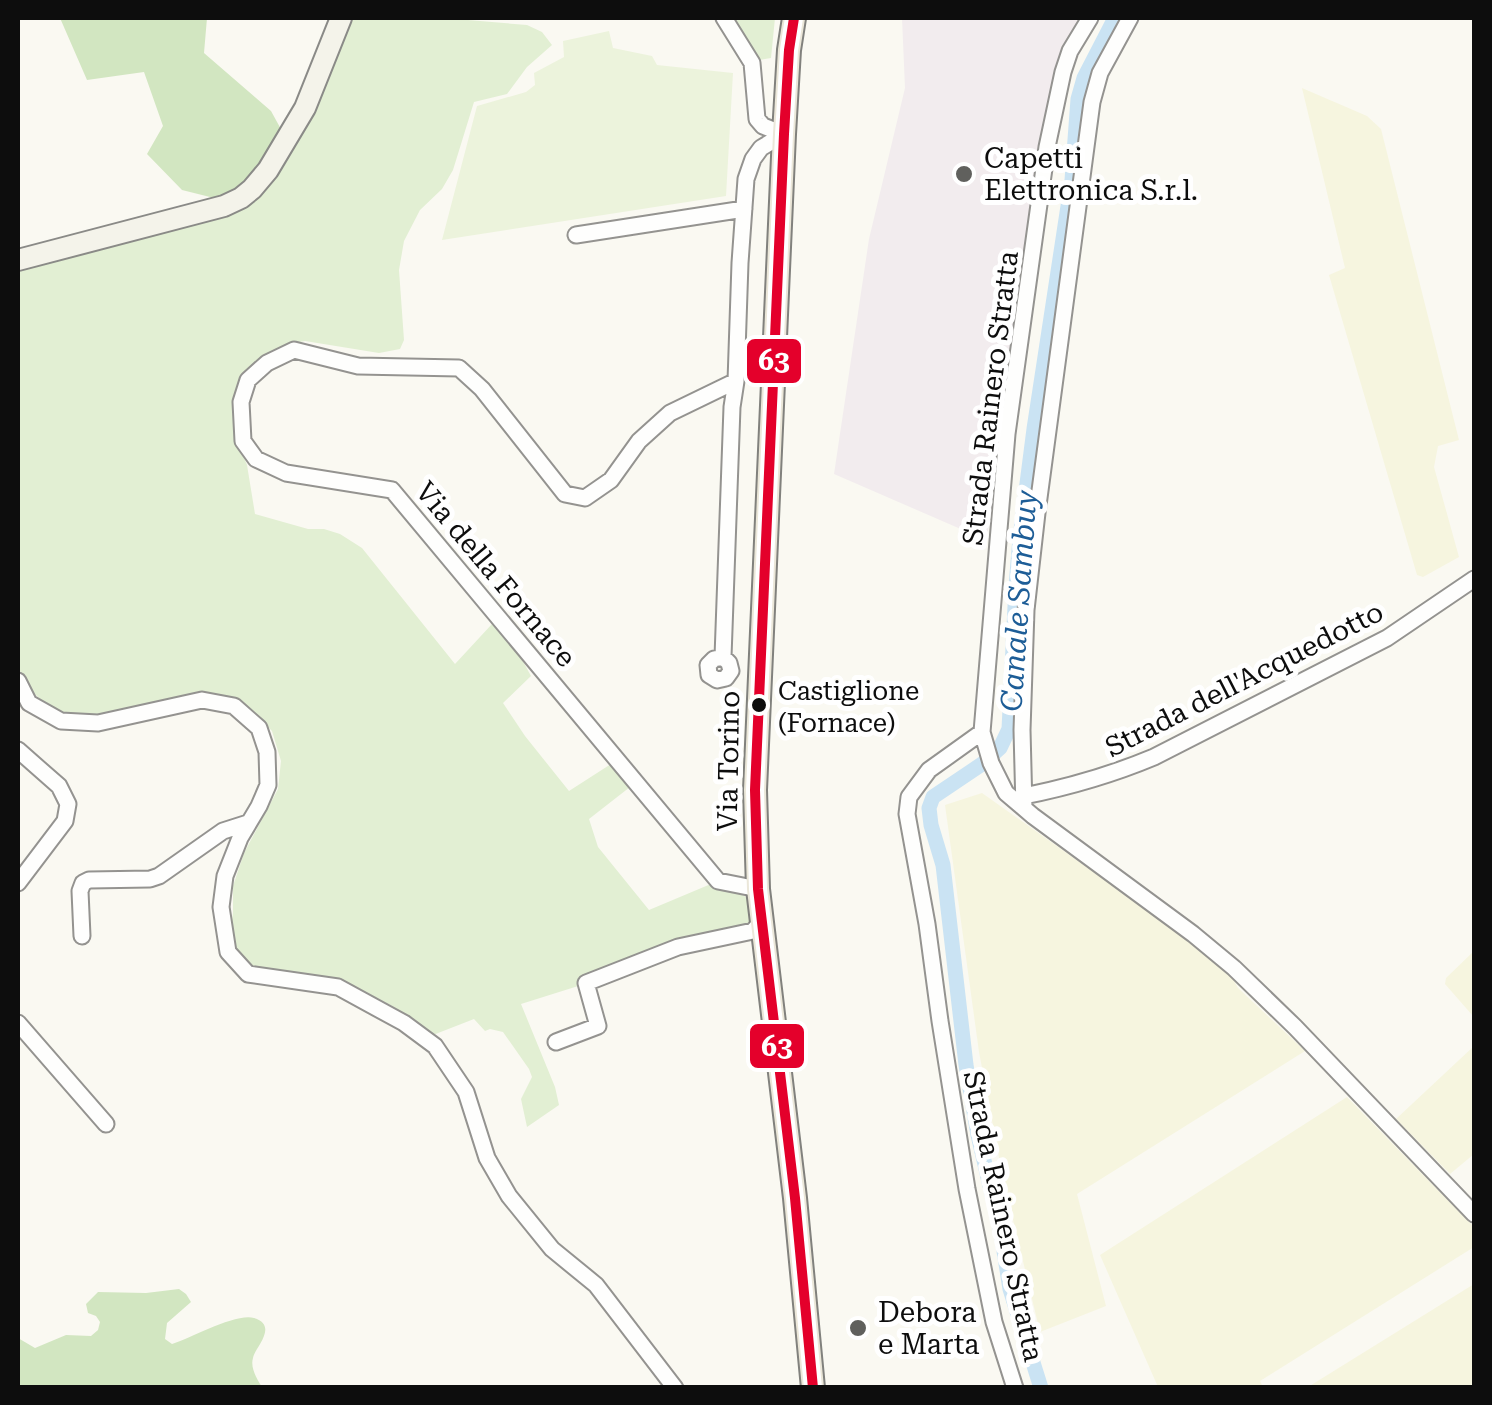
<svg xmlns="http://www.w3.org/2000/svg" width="1492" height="1405" font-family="'Roboto Serif',serif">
<rect width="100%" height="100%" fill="#faf9f2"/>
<path fill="#f2ecee" d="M902,18H1082L1070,51L1010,417L986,540L834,474L869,239L905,88Z"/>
<path fill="#f6f5df" d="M1302,88L1367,116L1381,129L1459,440L1438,446L1434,467L1459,557L1423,577L1417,575L1329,275L1345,268Z
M982,793L1209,954L1228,970L1238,988L1305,1051L1077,1194L1106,1306L1040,1332L1003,1178L979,1052L945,805Z
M1474,951V1015L1473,1016L1445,984L1446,978Z
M1474,1046V1154L1450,1174L1396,1119Z
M1347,1097L1474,1227V1247L1260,1381L1263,1387H1158L1100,1255Z
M1474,1284V1387H1308Z"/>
<path fill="#e2efd3" d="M351,18H444L527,25L542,32L552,45L527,67L507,94L474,102L453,170L442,189L420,210L404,241L399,270L404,340L400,349L379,353L305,341L284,345L264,356L245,375L234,401V433L247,465L255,514L308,529H324L340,534L362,548L455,664L492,624L520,656L531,676L503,703L525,736L569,791L611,764L630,787L589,819L598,847L649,910L718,881L760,905L753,931L521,1004L555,1087L559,1105L527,1127L521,1099L532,1077L529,1069L503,1032L490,1029L485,1031L474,1019L433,1035L394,1007L339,978L254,968L238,955L230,933L233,913V886L244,853L278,789L281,761L272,731L251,709L227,698L198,692L93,717L69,715L50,707L32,692L20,671L18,659V263L227,212L259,196L292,151L327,84Z
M734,18H775L771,58L759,60Z"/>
<path fill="#d2e6c1" d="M60,18H207L204,53L271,111L282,131L264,167L226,201L182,190L147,154L163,126L144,72L87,80Z
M179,1289L186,1294L191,1302L167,1323L165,1339L172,1344C192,1338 235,1313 254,1318C279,1326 255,1347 253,1358C250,1368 257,1379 262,1387H18V1338L35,1348L66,1335L91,1336L98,1330L100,1322L96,1316L88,1313L86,1304L98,1292L146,1293Z"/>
<path fill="#ecf3dc" d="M609,31L613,48L652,56L657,65L733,73L726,196L442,240L477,106L526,92L535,85L534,73L564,57L563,41Z"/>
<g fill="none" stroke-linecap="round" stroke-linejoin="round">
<path stroke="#cae3f3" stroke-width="15" d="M1041,1388L1010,1289L1001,1232L978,1135L966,1065L943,865L931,825L929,808L933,797L982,764L1000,748L1009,729L1016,586L1020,538L1034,429L1072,180L1078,99L1084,78L1115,18"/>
<g stroke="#949390" stroke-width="19">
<path id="street" d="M724,18L752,63L757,119L763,126L784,134
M1090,18L1070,51L1063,72L1047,147L1007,434L982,732L991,763L1006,793L1033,816L1193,934L1234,968L1295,1027L1474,1214
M576,235L744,209
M736,381L670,413L639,441L611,480L585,498L565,494L482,389L459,368L358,366L294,350L267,363L248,380L241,402L243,441L256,459L286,473L392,490L718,881L758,889
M723,657L714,659L708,665L709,675L717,680L726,678L731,671L729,663L723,657L732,407L736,381L740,263L746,179L753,159L761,148L784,134
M18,681L29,703L61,721L98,723L202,700L234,706L259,728L267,752L268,785L259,806L240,838L225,876L221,907L228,952L248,974L338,987L404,1023L435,1046L466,1092L487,1158L509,1196L552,1249L596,1285L675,1388
M982,732L929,770L909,797L907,814L927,924L940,1021L967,1189L994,1322L1015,1388
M18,750L59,786L68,804L65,821L18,883
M1024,796C1069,787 1111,775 1154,757L1387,638L1474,579
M1024,808L1022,730L1026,610L1037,513L1092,102L1100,73L1130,18
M82,936L80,891L83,883L89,880L150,879L159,876L223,831L248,823
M18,1023L106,1124
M556,1042L598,1026L586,983L678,947L753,931L762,921"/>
</g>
<g stroke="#8a8a87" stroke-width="24">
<path id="secondary" d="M18,260L224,206L241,198L252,189L268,170L305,108L341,18"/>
</g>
<g stroke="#81817d" stroke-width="26">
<path id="primary" d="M794,18L789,50L784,134L755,790L758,889L795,1198L813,1388"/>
</g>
<use href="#street" stroke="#fefefd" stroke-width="15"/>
<use href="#secondary" stroke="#f4f3ea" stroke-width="20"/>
<use href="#primary" stroke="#ebe7d9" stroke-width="22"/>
<g stroke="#fff" stroke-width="18">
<path id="bus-1" d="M794,18L789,50L784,134L755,790L758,889L795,1198L813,1388"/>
</g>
<use href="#bus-1" stroke="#e4002b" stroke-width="10"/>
</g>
<g fill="#60605d" stroke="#fff" stroke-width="4">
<circle cx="964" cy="174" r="10"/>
<circle cx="858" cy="1328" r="10"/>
</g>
<circle fill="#0d0d0d" stroke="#fff" stroke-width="4" cx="759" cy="705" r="9"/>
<g text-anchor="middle" stroke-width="10" stroke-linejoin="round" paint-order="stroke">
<g font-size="26" fill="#0d0d0d" stroke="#fff" text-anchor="start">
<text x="778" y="700">Castiglione<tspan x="778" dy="32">(Fornace)</tspan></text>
</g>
<g font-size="28" fill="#0d0d0d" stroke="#fff" text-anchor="start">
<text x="984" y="168">Capetti<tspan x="984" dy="32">Elettronica S.r.l.</tspan></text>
<text x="878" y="1322">Debora<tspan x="878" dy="32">e Marta</tspan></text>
</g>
<g font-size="28" fill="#0d0d0d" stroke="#fff">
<text transform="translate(990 398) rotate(-83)" y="10">Strada Rainero Stratta</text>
<text transform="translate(496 574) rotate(50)" y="10">Via della Fornace</text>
<text transform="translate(1244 679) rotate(-27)" y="10">Strada dell'Acquedotto</text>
<text transform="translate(728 761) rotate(-89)" y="10">Via Torino</text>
<text transform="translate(1004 1216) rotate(78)" y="10">Strada Rainero Stratta</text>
</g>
<g font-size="30" font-style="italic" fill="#1d5d97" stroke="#fff">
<text transform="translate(1019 601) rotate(-86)" y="10">Canale Sambuy</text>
</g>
</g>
<g stroke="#fff" stroke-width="4">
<rect x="745" y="337" width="58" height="48" rx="10" fill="#e4002b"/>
<rect x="748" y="1022" width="58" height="48" rx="10" fill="#e4002b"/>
</g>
<g font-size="28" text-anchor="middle" font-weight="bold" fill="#fff">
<text x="774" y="370">63</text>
<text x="777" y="1056">63</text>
</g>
<rect width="1492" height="1405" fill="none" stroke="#0d0d0d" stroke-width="40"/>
</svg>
